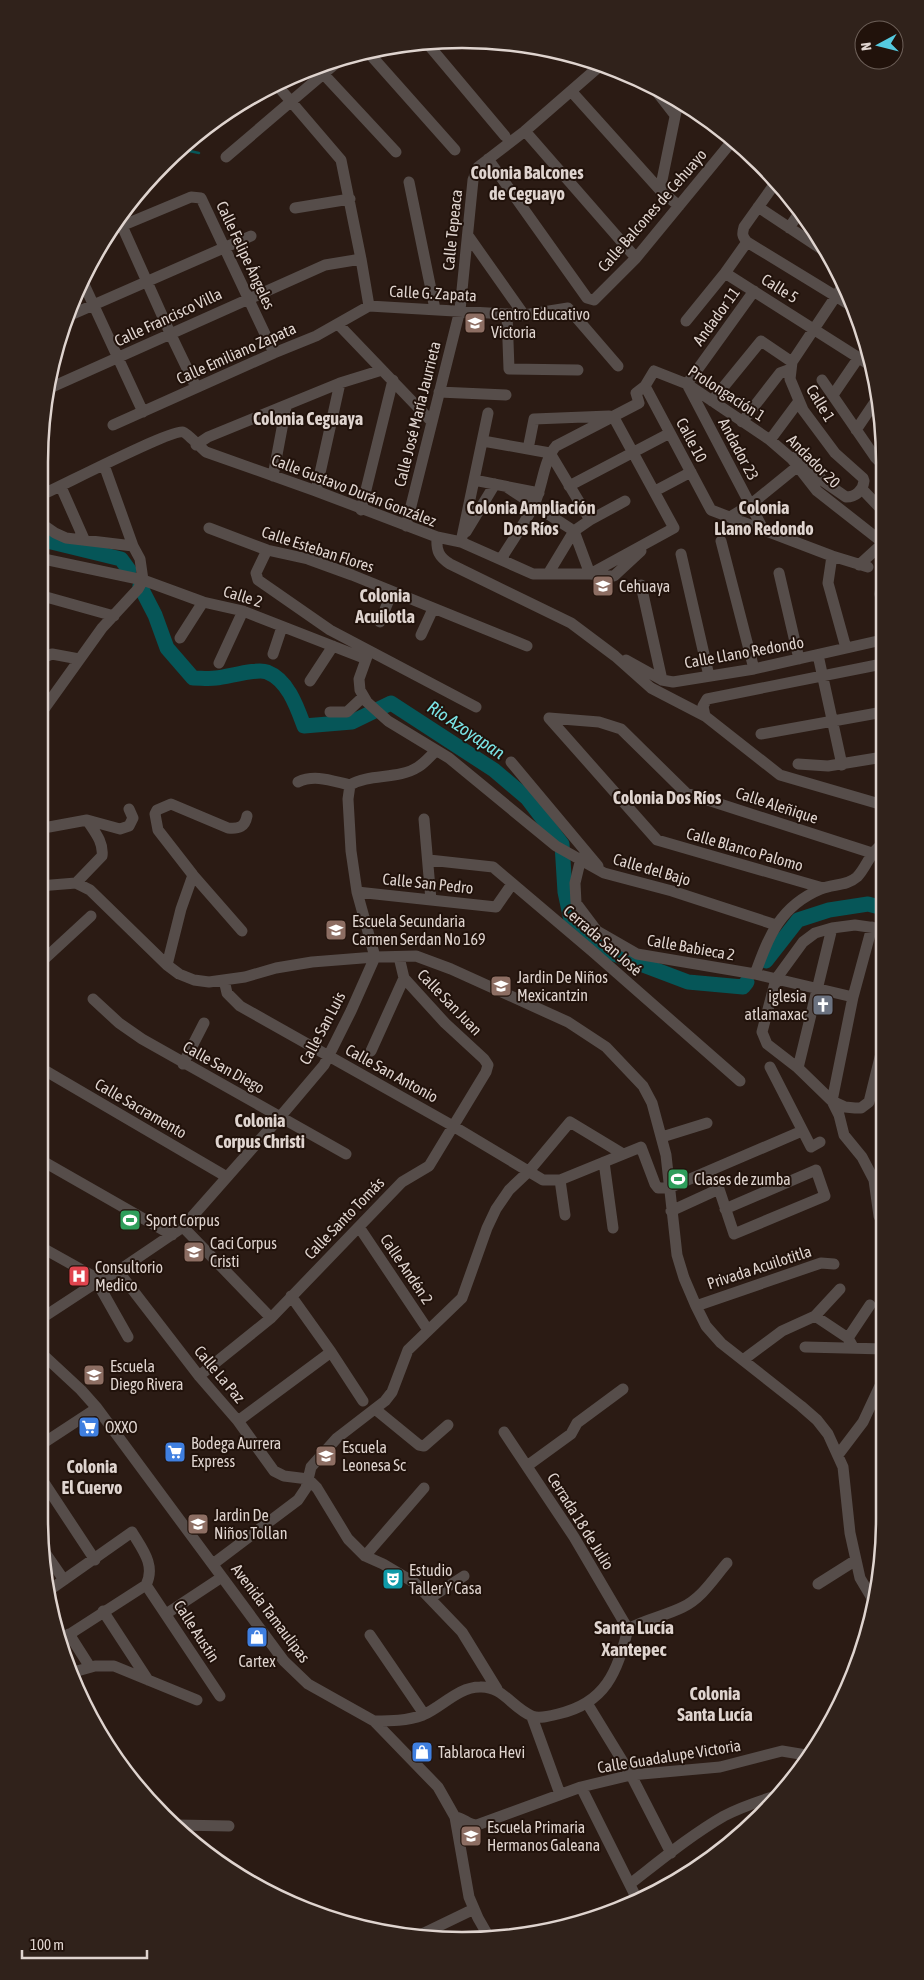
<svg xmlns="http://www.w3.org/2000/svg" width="924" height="1980" font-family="'Asap Condensed',sans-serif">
<rect width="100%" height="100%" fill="#2b1b14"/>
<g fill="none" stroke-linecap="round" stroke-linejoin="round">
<path stroke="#065658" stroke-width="2.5" d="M180,149L199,153"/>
<path stroke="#065658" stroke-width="15" d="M39,539L121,559L129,570
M140,586L155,615L167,648L193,678C201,678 209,679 216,678C228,677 257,668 267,672C288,680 297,707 304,726L352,722L391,703L494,770L527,798L562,844L565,892L571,920L614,954L688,982L743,987L747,982
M766,961L798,920L829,910L868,904L883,908"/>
<path stroke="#564d4a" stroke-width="11" d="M426,42L505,136
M367,51L455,150
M316,66L396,152
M276,84L341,160L361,259L369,306
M654,88L675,115
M571,91L660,190L679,206
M525,131L636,258
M226,157L342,58
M488,159L587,298L594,300L636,258L733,140
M409,182L435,309
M776,182L744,227C742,234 742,236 747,242L855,308
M660,190L678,102
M758,207L826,252
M295,208L350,199
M118,217L170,333L196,387
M789,228L801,210
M107,232L191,197L201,198L274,353
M469,237L524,315
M725,273L870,365
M82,280L143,412
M507,314L509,369L578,370
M66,317L251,236
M686,321L725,273L747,242
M338,324L432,422
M822,380L875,457L882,464
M687,384L754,291
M645,386L711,510L832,556L868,567
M688,386L763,529
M52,387L325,265L361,259
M439,392L506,395
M833,395L859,357
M712,401L761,341L792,362
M742,422L780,373L791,369
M113,425L274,353L316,336L369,306L524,315L568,308L618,366
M856,430L879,396
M770,440L799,401
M483,441L550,453
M196,445L208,437L340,383L382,370
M528,449L534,419L609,416
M792,459L801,454L823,481L846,497C856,497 863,490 864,481L863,478L835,453L803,410L790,379L792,362L844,284
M104,465L133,546
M273,476L286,407
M474,480L539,493
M505,486L574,531L590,574L614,576L641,551
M569,486L670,433
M61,487L84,539
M862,489L882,510
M316,491L340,383
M655,491L691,472
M39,496C60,487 171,429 183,432C187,433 201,448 206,452L316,491L437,537C436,551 439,557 450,564L571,623L615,656L651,688L705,716L780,775L883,805
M361,510L393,380
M730,517L750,505L798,466
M590,520L625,501
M39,522L55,533L66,538L133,546L140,559L143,580
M406,526L460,310L473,180L478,167L525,131L602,64
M209,528L267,550L308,559L352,575L527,646
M466,532L495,484
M437,537L461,542L533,574H590L674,528L613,416
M721,541L754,669
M461,542L488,413
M267,550L256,573L258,580L330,630L476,707
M681,554L709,676
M832,556L828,583L846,648
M39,558L143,580L203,602L243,611L366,659
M501,559C512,541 525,523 534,505C543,486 543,461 556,446L639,403L636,393L645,386L654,371L687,384L770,440L792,459L817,491L882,542
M859,565L882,544
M779,573L799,659
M548,574L574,531L590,520L550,453
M641,585L662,680
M881,585L880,594L882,605
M39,595L114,616
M380,622L392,592
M421,635L433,609
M180,638L203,602
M369,651L359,679L360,690L367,702L388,721L449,758L556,846L604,873L672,891L776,925
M273,654L282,627
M818,655L842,765
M39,659L52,654L79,659
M626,660L662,680L673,682L754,669L882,640
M219,663L243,611
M310,681L333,646
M330,712H347L363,697
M39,716L102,628L138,589L143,580
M705,716L703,706L707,699L882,664
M549,718L599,722L621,729L686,793L872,853
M549,718L657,840L823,888
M761,734L883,712
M511,762L598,866
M798,764L828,766L883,757
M298,782C315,774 332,781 350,785
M424,819L431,900
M49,827L87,820L120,829L129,826L133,818L129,809
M581,858L575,883L576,903L597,931L637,954L755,974L853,997
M429,860L493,867L592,951L740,1081
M76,883L102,856C104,842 94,831 87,820
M39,886L76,883L90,890L167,965L179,974L194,980L209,982L245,977L276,968L312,962L375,957L416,956L451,969L568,1022L606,1047L643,1086L652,1103L666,1155L677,1255L684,1278L696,1306L706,1326L721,1343L801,1406L817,1420L828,1434L843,1467L850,1533L860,1578L876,1605
M357,892L496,907L512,884
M872,927L853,997L832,1101L839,1115L844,1135L862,1157L874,1180L879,1216L884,1228
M883,929L855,925L832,928L815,933L803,942L776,979L762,1032L767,1044L798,1068L832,1101L845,1107L855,1108H861L869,1102L884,1041
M242,931L193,875L158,830L155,814L157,810L171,804L228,828C239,829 245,827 247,816
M39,964L91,916
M167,965L181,909L193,875
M755,974C769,936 780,906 821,889C832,884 847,886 857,877C867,867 870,851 883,844
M224,980L227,993L240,1006L453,1126L543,1180H560L641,1147L655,1184L658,1188H669L802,1131
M93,999L119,1023L142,1039L346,1154
M371,1051L404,978
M183,1064L204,1023
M39,1067L227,1177
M770,1067L811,1147L820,1142
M798,1068L832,928
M662,1137L707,1123
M39,1159L172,1235
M604,1162L613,1228
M560,1180L565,1215
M671,1211L719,1189L734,1234L825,1196L816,1170L725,1209
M183,1227L271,1318
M359,1227L428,1330
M39,1246L91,1275L97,1282L128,1337
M118,1271L199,1376L238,1421L274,1471L284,1476L308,1479L317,1488L348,1539L365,1556L383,1564L415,1583L462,1632L497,1689
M291,1296L331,1352L363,1401
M696,1306L821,1263L834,1264
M815,1316L848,1338L853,1347
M39,1320L97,1282L118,1271L183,1227L280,1117L324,1065L351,1011L375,957L357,892L351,851L348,799L350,785C370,773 398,780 418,767C425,763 430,756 436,751
M848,1338L870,1305
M805,1347L885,1349
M39,1351L81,1390L97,1408L284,1661L308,1684L374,1721L438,1787L455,1817L469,1897L478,1918L490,1939
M743,1360L782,1331L815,1316L840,1289
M199,1376L271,1318L402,1182L429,1166L486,1072L488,1065L484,1059L445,1023L404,978L399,957
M375,1409L419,1445L424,1446L448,1425
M238,1421L331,1352
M504,1432L574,1537L628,1629
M39,1446L97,1408
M838,1455L863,1422L885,1375
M527,1466L571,1434L577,1423L623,1389
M39,1475L95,1560
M44,1551L64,1580
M365,1556L424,1488
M213,1564L298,1500L306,1488L311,1467L337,1438L385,1401L392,1392L408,1350L462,1298L487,1228L496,1209L509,1190L529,1171L570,1122L623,1154
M818,1584L856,1560
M146,1585L220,1696
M51,1589L132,1532C142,1549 156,1565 146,1585
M430,1598L464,1576
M103,1611L148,1680
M166,1614L222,1577
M69,1634L90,1667
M370,1635L424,1714
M59,1641L146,1585
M70,1673L95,1666H114L197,1700
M587,1703L631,1775L671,1853
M532,1717L560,1794
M374,1721C390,1721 407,1721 423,1715C442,1707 458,1687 480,1687C503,1686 512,1708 532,1716C539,1719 550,1716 558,1714C606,1703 617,1672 628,1629C646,1619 665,1616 683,1607C702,1598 714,1578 727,1563
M581,1787L637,1899
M455,1817C464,1818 468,1825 477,1825L581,1787L631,1775L720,1767L782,1751L806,1755
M178,1825L229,1826
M630,1884C661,1860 691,1835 724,1816C743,1806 762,1800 782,1794
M416,1937L474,1909"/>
</g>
<defs>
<g id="school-square" transform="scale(1.125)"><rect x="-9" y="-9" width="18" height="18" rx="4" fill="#8d6e63" stroke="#21120b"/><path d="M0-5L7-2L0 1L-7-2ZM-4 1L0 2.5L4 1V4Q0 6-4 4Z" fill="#fff"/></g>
<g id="church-square" transform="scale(1.125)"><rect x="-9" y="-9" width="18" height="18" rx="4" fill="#6b7280" stroke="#21120b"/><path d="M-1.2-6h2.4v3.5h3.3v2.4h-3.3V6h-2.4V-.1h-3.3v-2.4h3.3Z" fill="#fff"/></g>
<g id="stadium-square" transform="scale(1.125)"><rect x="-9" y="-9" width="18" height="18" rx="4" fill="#2e9e5b" stroke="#21120b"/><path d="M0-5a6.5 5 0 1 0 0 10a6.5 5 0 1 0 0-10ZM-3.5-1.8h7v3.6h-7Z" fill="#fff"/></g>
<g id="hospital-square" transform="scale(1.125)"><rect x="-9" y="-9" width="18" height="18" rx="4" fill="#e0444e" stroke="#21120b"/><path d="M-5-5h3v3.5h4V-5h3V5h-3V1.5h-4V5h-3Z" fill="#fff"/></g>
<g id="supermarket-square" transform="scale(1.125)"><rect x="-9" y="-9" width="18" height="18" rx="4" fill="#3f7fe0" stroke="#21120b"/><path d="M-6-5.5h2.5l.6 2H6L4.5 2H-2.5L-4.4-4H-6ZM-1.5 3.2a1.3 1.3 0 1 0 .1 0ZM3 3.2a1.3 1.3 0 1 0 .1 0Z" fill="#fff"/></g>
<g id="theatre-square" transform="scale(1.125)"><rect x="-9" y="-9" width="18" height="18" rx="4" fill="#0f9aa8" stroke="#21120b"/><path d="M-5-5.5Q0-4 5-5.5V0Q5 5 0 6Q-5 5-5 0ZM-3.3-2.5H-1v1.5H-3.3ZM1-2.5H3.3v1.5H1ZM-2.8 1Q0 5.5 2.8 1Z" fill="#fff"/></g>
<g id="shop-square" transform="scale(1.125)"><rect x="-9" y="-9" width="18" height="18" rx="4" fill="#3f7fe0" stroke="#21120b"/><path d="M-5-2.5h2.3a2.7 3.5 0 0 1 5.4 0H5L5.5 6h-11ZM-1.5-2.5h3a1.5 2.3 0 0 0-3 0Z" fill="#fff"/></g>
</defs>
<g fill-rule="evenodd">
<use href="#school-square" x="475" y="323"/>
<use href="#school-square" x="603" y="586"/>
<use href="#school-square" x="336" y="930"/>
<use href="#school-square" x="501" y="986"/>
<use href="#church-square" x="823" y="1005"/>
<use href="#stadium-square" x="678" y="1179"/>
<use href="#stadium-square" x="130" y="1220"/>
<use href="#school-square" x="194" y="1252"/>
<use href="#hospital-square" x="79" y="1276"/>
<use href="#school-square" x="94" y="1375"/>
<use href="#supermarket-square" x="89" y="1427"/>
<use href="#supermarket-square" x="175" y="1452"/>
<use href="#school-square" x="326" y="1456"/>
<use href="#school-square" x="198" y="1524"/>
<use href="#theatre-square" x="393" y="1579"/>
<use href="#shop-square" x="257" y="1637"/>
<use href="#shop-square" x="422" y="1752"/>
<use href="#school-square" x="471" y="1836"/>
</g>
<g text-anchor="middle" stroke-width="4" stroke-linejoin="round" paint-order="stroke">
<g font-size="16" fill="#dfd4cf" stroke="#21120b">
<text transform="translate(652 210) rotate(-49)" y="6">Calle Balcones de Cehuayo</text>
<text transform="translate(452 230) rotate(-84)" y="6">Calle Tepeaca</text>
<text transform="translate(246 255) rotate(65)" y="6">Calle Felipe Ángeles</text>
<text transform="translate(780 288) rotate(32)" y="6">Calle 5</text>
<text transform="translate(433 293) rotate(3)" y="6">Calle G. Zapata</text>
<text transform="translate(716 316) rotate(-54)" y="6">Andador 11</text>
<text transform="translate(168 317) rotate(-25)" y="6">Calle Francisco Villa</text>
<text transform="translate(236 353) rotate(-24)" y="6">Calle Emiliano Zapata</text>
<text transform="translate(727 393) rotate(33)" y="6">Prolongación 1</text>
<text transform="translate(821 403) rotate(59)" y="6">Calle 1</text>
<text transform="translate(417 414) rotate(-76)" y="6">Calle José María Jaurrieta</text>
<text transform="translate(692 440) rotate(62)" y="6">Calle 10</text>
<text transform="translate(739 449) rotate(62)" y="6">Andador 23</text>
<text transform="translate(814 461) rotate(45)" y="6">Andador 20</text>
<text transform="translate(354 490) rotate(21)" y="6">Calle Gustavo Durán González</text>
<text transform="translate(318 549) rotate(18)" y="6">Calle Esteban Flores</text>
<text transform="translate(243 596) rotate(17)" y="6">Calle 2</text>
<text transform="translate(744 652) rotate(-10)" y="6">Calle Llano Redondo</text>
<text transform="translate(777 805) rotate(18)" y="6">Calle Aleñique</text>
<text transform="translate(745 849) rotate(16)" y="6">Calle Blanco Palomo</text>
<text transform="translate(652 869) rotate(16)" y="6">Calle del Bajo</text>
<text transform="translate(428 883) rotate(6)" y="6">Calle San Pedro</text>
<text transform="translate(603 940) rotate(41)" y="6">Cerrada San José</text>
<text transform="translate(691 947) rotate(10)" y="6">Calle Babieca 2</text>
<text transform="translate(450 1002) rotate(46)" y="6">Calle San Juan</text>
<text transform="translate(322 1028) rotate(-62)" y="6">Calle San Luis</text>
<text transform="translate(224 1067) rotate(29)" y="6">Calle San Diego</text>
<text transform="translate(392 1073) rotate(29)" y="6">Calle San Antonio</text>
<text transform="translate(141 1108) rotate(30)" y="6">Calle Sacramento</text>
<text transform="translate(344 1218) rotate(-46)" y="6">Calle Santo Tomás</text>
<text transform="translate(759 1267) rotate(-18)" y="6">Privada Acuilotitla</text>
<text transform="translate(407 1269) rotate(56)" y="6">Calle Andén 2</text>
<text transform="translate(220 1374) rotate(50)" y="6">Calle La Paz</text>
<text transform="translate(581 1521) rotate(58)" y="6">Cerrada 18 de Julio</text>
<text transform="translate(271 1613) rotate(53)" y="6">Avenida Tamaulipas</text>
<text transform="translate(197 1631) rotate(57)" y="6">Calle Austin</text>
<text transform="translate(669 1756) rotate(-9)" y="6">Calle Guadalupe Victoria</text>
</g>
<g font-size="16" fill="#dfd4cf" stroke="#21120b" text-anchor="start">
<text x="491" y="320">Centro Educativo<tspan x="491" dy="18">Victoria</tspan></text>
<text x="619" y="592">Cehuaya</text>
<text x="352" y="927">Escuela Secundaria<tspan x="352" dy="18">Carmen Serdan No 169</tspan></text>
<text x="517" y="983">Jardin De Niños<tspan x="517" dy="18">Mexicantzin</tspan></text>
<text x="807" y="1002" text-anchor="end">iglesia<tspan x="807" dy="18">atlamaxac</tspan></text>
<text x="694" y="1185">Clases de zumba</text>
<text x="146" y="1226">Sport Corpus</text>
<text x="210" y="1249">Caci Corpus<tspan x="210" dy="18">Cristi</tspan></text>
<text x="95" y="1273">Consultorio<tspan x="95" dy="18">Medico</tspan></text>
<text x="110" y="1372">Escuela<tspan x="110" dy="18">Diego Rivera</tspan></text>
<text x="105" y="1433">OXXO</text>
<text x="191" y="1449">Bodega Aurrera<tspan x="191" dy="18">Express</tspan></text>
<text x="342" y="1453">Escuela<tspan x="342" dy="18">Leonesa Sc</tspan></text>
<text x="214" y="1521">Jardin De<tspan x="214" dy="18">Niños Tollan</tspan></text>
<text x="409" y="1576">Estudio<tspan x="409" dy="18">Taller Y Casa</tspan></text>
<text x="257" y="1667" text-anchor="middle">Cartex</text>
<text x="438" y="1758">Tablaroca Hevi</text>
<text x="487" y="1833">Escuela Primaria<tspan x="487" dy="18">Hermanos Galeana</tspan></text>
</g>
<g font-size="18" font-weight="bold" fill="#dfd4cf" stroke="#21120b">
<text x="527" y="179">Colonia Balcones<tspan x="527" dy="21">de Ceguayo</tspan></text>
<text x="308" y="425">Colonia Ceguaya</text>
<text x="531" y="514">Colonia Ampliación<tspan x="531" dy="21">Dos Ríos</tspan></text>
<text x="764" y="514">Colonia<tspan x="764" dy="21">Llano Redondo</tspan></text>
<text x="385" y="602">Colonia<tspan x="385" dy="21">Acuilotla</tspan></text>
<text x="667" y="804">Colonia Dos Ríos</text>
<text x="260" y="1127">Colonia<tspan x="260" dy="21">Corpus Christi</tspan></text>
<text x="92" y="1473">Colonia<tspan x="92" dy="21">El Cuervo</tspan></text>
<text x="715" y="1700">Colonia<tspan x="715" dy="21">Santa Lucía</tspan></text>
</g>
<g font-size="18" font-style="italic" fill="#7ae4e6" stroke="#21120b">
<text transform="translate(466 730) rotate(34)" y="6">Rio Azoyapan</text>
</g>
<g font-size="19" font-weight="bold" fill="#dfd4cf" stroke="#21120b">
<text x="634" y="1634">Santa Lucía<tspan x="634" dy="22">Xantepec</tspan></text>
</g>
</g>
<path d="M0 0H924V1980H0ZM462 48H462A414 414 0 0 1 876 462V1518A414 414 0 0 1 462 1932H462A414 414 0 0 1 48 1518V462A414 414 0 0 1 462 48Z" fill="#30221b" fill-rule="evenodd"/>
<path fill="none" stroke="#dfd4cf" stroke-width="2.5" d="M462 48H462A414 414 0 0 1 876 462V1518A414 414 0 0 1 462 1932H462A414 414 0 0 1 48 1518V462A414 414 0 0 1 462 48Z"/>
<g transform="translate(879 45) rotate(263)"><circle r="24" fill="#21120b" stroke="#6d6059"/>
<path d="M0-4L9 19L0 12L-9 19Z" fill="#55cae0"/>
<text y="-8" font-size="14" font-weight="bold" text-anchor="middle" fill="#dfd4cf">N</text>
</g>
<path d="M22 1950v8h125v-8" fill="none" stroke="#dfd4cf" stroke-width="2.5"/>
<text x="30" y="1950" font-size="15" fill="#dfd4cf" stroke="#21120b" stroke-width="4" paint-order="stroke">100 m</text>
</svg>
